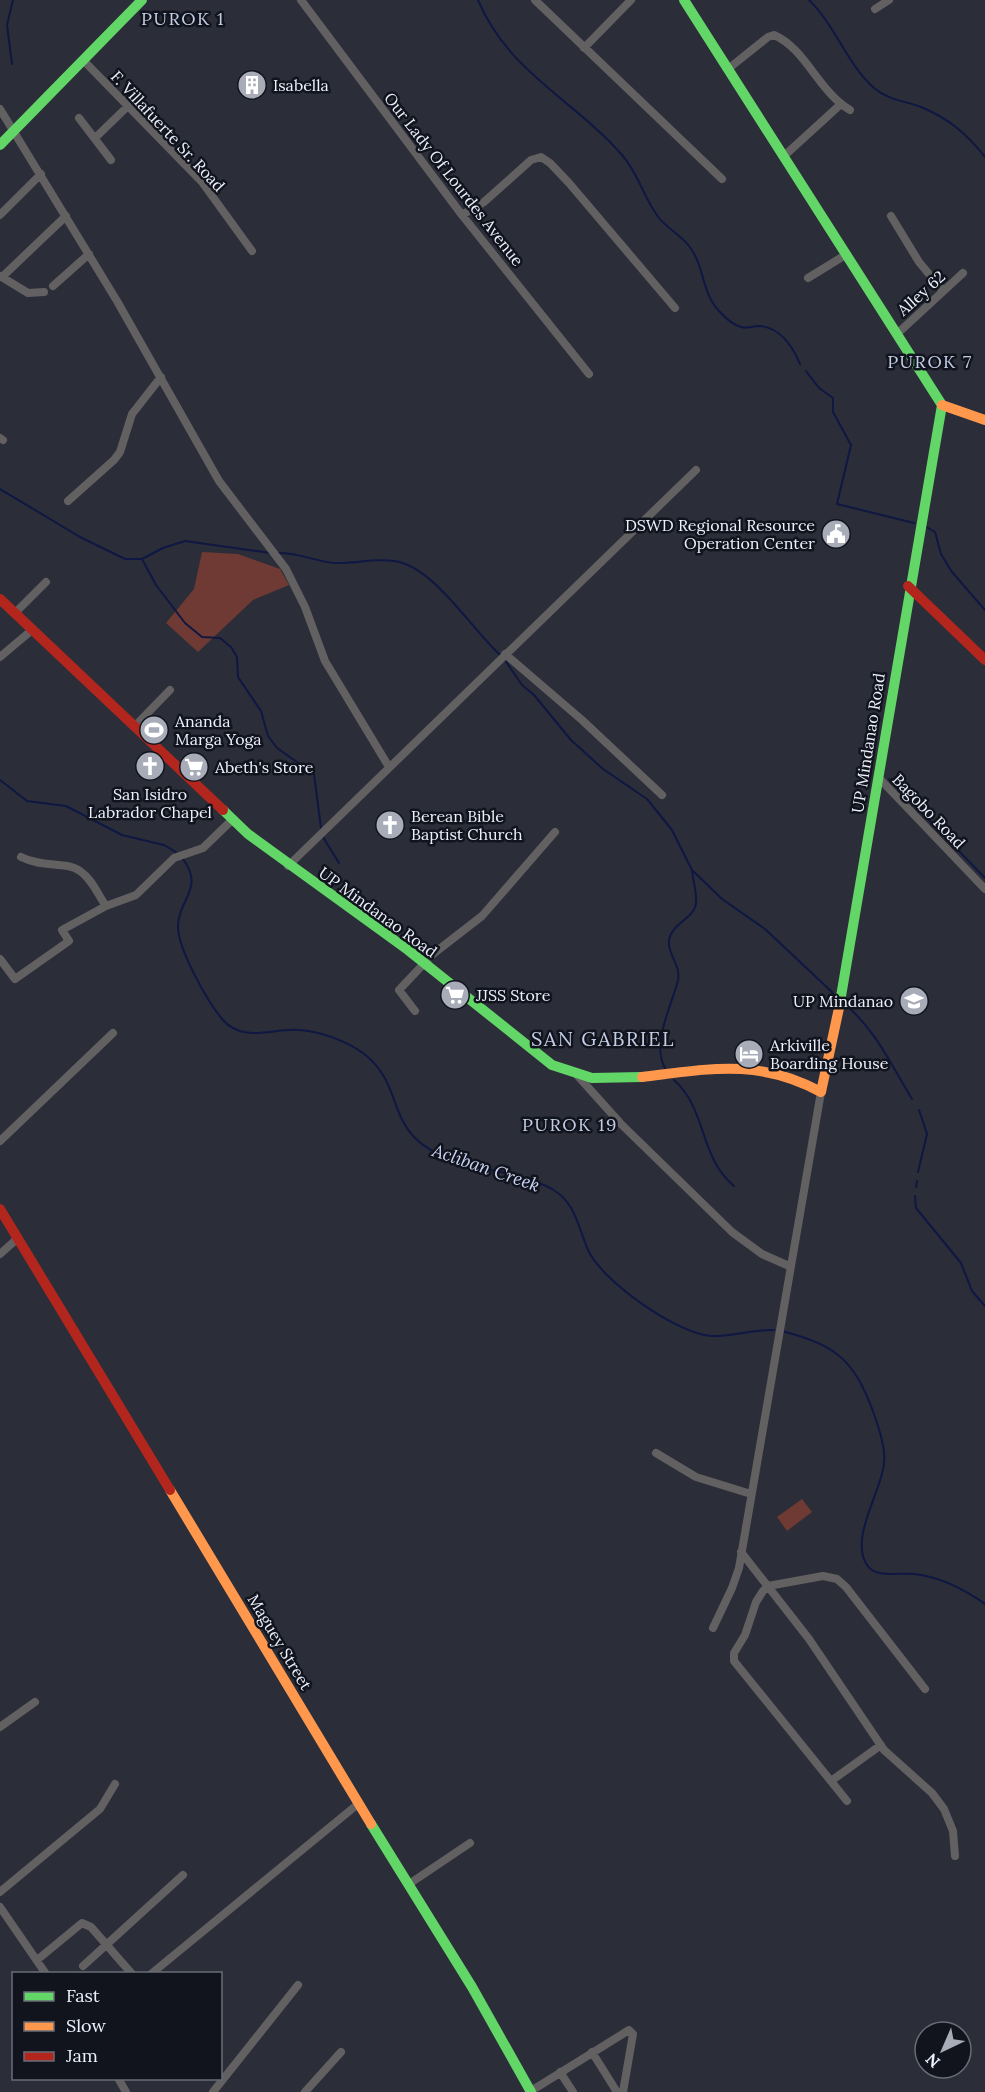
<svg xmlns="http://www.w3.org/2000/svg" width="985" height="2092" font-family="Lora,serif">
<rect width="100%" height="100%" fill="#2b2e39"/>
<path fill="#6e3a33" d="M202,552L238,554L280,569L289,585L253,600L198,652L166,623L194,589Z
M802,1499L812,1512L787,1531L777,1517Z"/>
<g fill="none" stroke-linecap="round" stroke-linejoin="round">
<path stroke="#0f1742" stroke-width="2" d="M478,0C509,73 573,99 622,155C639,174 644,199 659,218C668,229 681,235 689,246C705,266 701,292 719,311C725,317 732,325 741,327C747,329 752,326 759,326C780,327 793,347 800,364
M809,0C836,26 846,63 874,88C888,100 905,101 921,107C948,118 967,134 985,157
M12,64L7,25L13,0
M806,371L819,388L833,398V412L851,445L837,504L914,523
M0,489L80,537L125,559H142L163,548L185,541L271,553
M923,525L935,532L941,554L952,572L985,610
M279,553C300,553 314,561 334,563C353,564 374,558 394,561C433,566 470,627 499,654
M142,559L156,585L185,623L202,637L220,638L231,647L237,657L238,677L261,711L268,736L277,748L314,774L321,828
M505,660L522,685L534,695L571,740L603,769L647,799L672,830L692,870L722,899L765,929L833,993
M889,779L985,878
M0,780L27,801L66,806L122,835L164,845L176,852
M323,837L339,863
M183,859C205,889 178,899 178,927C178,949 208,1003 223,1020C243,1043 273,1028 299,1030C320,1031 346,1041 363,1053C398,1080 390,1112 414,1137C445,1170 512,1167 552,1189C576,1203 578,1227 588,1250C603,1282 676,1333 711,1336C733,1337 753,1329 774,1330
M845,1004C877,1032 890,1063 912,1099
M666,1070C650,1044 672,1006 678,980C681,965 667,954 669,940C671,924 695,918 696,903C697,893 693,881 692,870
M674,1080C707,1109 699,1157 734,1186
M918,1172L927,1134L919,1110
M916,1187L917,1181
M915,1196L916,1208L961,1263L972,1291L985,1306
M782,1331C838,1346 854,1360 874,1414C879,1428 886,1449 884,1463C882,1491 849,1538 867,1565C876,1579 900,1572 914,1574C941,1577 964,1589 985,1604"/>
<path stroke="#626061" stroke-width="8" d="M301,0L462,215L589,374
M535,0L722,179
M875,9L889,0
M584,48L631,0
M83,60L202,182L252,251
M728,69L768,37L774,35C805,48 819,92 850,110
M0,109L117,301L219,481L286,569L305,607L325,661L389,767
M79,118L111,160
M95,138L128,106
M784,156L841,104
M0,215L41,174
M462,215L484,202L531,160L541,157L550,163L569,183L675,308
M891,216L919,262L943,291
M0,276L28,293L44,292
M2,277L66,216
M808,278L847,254
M53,286L89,254
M898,333L963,273
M0,438L3,440
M68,501L114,460L120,452L132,414L161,377
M15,613L46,582
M505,654L582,720L662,795
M0,657L32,630
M134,727L170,690
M878,777L985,889
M21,857C43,868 66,861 80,871C92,879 98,895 106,906
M288,866L696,470
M0,959L15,979L69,941L62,930L106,906L136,895L174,858L203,848L232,820
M415,1011L399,990L433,954L482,916L555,832
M577,1075L621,1124L732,1232L762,1254L789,1266
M0,1141L113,1033
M0,1254L18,1238
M656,1453L696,1477L751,1494
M741,1552L809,1639L884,1750L932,1793L944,1809L953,1831L955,1856
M713,1628L732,1588L739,1568L821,1092
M0,1727L35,1702
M831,1781L881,1745
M847,1801L734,1661V1653L745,1635L756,1602L763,1591L768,1586L823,1576L837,1579L846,1587L925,1689
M409,1884L470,1843
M0,1892L100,1809L115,1784
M0,1907L46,1974
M37,1960L82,1923L91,1927L132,1974
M83,1966L183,1875
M151,1974L358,1804
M592,2052L617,2092
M560,2072L573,2092
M118,2078L126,2092
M531,2091L629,2030L633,2034L623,2092
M213,2092L298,1985
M305,2092L341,2052"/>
<path stroke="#63d668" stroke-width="10" d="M684,0L942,405
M0,145L142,0
M223,810L248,834L408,950L552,1065L592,1078L642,1077
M839,1008L942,405
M371,1824L472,1987L531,2092"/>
<path stroke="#ff974d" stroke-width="10" d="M942,405L985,420
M642,1077C709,1069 758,1058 821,1092L839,1008
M170,1490L371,1824"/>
<path stroke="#b3261e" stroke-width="10" d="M908,586L985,660
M0,599L223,810
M0,1209L170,1490"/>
</g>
<defs>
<g id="building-disc" transform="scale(1.5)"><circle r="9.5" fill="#a8acb8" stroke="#11141d"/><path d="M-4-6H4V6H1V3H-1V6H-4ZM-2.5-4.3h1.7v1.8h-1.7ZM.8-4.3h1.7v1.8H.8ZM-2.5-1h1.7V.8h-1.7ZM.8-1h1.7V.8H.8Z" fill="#fff"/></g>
<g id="civic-disc" transform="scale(1.5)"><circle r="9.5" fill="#a8acb8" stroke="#11141d"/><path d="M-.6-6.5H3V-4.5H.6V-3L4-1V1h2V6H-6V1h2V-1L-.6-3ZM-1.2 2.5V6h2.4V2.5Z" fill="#fff"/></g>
<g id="stadium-disc" transform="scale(1.5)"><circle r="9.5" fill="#a8acb8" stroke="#11141d"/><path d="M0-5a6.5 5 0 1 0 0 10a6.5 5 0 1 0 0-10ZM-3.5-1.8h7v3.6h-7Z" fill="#fff"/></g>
<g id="church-disc" transform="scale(1.5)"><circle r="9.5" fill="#a8acb8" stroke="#11141d"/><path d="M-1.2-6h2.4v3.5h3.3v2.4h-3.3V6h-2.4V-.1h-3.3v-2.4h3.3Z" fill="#fff"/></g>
<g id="supermarket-disc" transform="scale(1.5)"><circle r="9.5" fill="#a8acb8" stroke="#11141d"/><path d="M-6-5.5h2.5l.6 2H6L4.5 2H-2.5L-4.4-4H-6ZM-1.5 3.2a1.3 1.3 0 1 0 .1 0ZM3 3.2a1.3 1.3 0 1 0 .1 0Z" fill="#fff"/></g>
<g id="university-disc" transform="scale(1.5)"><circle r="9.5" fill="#a8acb8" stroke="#11141d"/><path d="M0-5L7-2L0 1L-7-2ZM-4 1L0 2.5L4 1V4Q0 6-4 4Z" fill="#fff"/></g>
<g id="hotel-disc" transform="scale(1.5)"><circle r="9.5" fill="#a8acb8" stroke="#11141d"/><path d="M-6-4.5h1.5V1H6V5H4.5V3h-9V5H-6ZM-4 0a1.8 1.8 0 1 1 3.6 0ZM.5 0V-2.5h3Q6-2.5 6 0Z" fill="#fff"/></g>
</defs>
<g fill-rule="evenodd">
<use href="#building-disc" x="252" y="85"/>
<use href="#civic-disc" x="836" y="534"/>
<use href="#stadium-disc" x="154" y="730"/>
<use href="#church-disc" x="150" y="766"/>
<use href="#supermarket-disc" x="194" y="767"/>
<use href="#church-disc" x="390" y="825"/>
<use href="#supermarket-disc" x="455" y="995"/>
<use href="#university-disc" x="914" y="1001"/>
<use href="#hotel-disc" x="749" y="1054"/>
</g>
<g text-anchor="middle" stroke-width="5" stroke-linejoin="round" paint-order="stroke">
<g font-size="16" fill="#ebf0fd" stroke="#11141d" text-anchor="start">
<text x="273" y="91">Isabella</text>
<text x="815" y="531" text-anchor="end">DSWD Regional Resource<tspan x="815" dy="18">Operation Center</tspan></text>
<text x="175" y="727">Ananda<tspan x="175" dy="18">Marga Yoga</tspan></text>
<text x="215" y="773">Abeth's Store</text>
<text x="150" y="800" text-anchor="middle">San Isidro<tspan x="150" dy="18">Labrador Chapel</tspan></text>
<text x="411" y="822">Berean Bible<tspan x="411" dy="18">Baptist Church</tspan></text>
<text x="476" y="1001">JJSS Store</text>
<text x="893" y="1007" text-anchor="end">UP Mindanao</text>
<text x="770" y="1051">Arkiville<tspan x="770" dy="18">Boarding House</tspan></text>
</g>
<g font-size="16" fill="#ebf0fd" stroke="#11141d">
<text transform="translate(168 131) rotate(47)" y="6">F. Villafuerte Sr. Road</text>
<text transform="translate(454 179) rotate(52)" y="6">Our Lady Of Lourdes Avenue</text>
<text transform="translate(921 293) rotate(-42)" y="6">Alley 62</text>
<text transform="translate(868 743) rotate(-81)" y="6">UP Mindanao Road</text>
<text transform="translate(929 811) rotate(46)" y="6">Bagobo Road</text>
<text transform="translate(378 912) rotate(36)" y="6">UP Mindanao Road</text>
<text transform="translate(280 1642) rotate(59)" y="6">Maguey Street</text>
</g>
<g font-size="18" letter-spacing="1.5" fill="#c3cde6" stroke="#11141d">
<text x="183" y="25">PUROK 1</text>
<text x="930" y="368">PUROK 7</text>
<text x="570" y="1131">PUROK 19</text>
</g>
<g font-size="18" font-style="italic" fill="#cad6f7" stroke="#11141d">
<text transform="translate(486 1168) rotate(19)" y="6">Acliban Creek</text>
</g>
<g font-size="20" letter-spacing="1.5" fill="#c3cde6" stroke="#11141d">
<text x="603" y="1046">SAN GABRIEL</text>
</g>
</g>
<rect x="12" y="1972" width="210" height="108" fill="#11141d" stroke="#686c77" stroke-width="1.5"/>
<rect x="24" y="1992" width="30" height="9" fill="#63d668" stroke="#686c77" stroke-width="1.5"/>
<text x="66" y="2002" font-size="18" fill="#ebf0fd">Fast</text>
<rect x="24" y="2022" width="30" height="9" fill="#ff974d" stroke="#686c77" stroke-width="1.5"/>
<text x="66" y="2032" font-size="18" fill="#ebf0fd">Slow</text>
<rect x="24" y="2052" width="30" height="9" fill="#b3261e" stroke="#686c77" stroke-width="1.5"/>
<text x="66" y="2062" font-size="18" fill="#ebf0fd">Jam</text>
<g transform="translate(943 2050) rotate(224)"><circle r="28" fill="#11141d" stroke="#686c77" stroke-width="1.5"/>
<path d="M0-4.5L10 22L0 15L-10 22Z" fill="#a8acb8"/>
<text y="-9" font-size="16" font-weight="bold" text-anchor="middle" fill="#ebf0fd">N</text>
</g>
</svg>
